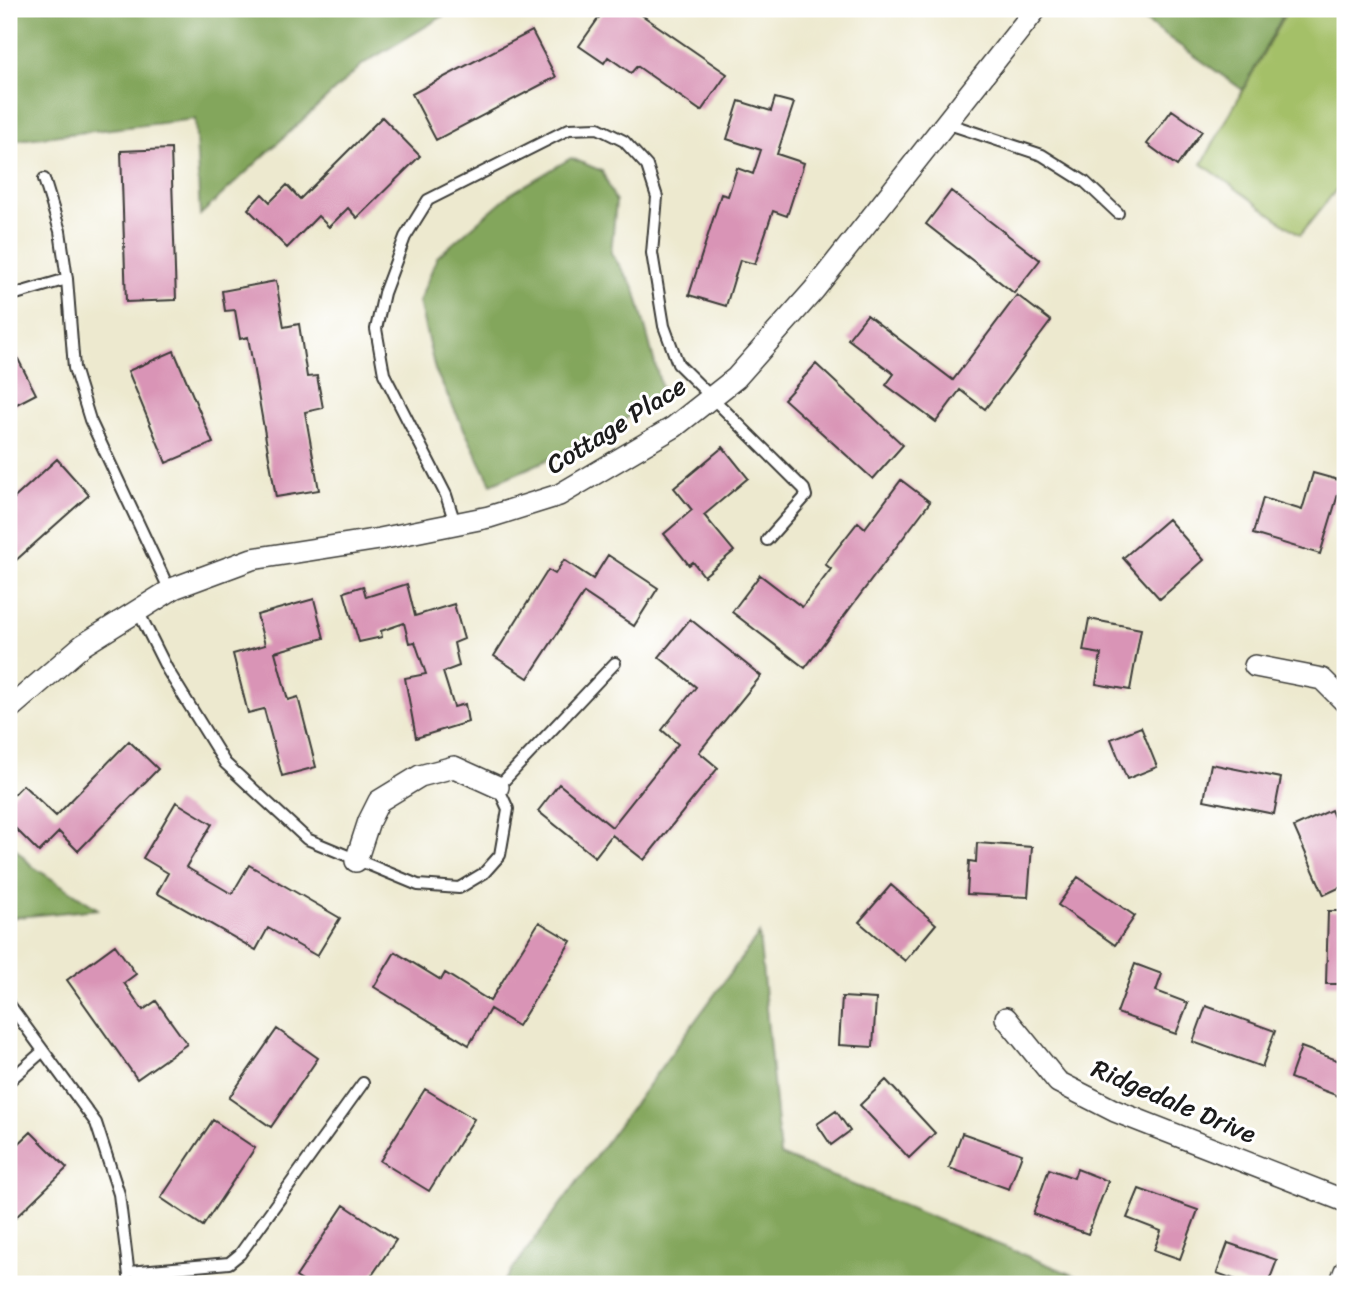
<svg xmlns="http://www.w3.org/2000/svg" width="1354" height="1293" font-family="Sriracha,sans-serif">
<rect width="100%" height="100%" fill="#fff"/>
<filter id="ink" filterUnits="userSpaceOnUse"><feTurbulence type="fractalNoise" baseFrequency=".0143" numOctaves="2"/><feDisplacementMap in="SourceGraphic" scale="14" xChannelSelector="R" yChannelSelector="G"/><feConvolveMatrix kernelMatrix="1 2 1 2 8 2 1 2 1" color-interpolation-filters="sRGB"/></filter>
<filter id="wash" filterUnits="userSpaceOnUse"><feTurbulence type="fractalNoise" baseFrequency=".00686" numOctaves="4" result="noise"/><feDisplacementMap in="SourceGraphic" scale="28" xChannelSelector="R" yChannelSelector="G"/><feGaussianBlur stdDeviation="1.57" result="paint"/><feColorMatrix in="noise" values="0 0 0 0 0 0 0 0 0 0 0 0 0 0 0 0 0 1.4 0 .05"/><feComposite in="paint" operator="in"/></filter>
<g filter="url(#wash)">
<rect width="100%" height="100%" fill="#ede9cf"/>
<path fill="#a4c067" stroke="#606e42" stroke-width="2" d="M1288,9H1345V179L1300,235L1202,164Z"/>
<path fill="#83a65c" stroke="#50613c" stroke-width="2" d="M9,9H455L363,64L200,215L195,119L9,141Z
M1128,9H1271L1282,17L1243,90Z
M571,158L602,171L616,202L611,253L635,289L663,394C609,433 552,459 491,484L435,370L419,302L437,257L510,194Z
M9,842L32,866L98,909L9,918Z
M759,934L780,1155L1095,1284H502Z"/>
<g id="blocks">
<path fill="#d994b6" d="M605,9H633L727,74L701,111L637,66L631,73L608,57L604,63L579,46Z
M532,31L556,77L436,140L412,94Z
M775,98L794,103L777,154L804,163L787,216L773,211L755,264L740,260L726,306L689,295L721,194L728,196L737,168L753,174L761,150L727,139L739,101L771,111Z
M1172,110L1202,131L1177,166L1147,144Z
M382,117L420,156L357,218L348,208L329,227L318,216L287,248L248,209L262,194L270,202L287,185L300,199Z
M171,149L176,300L126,302L121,151Z
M951,191L1040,260L1014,293L926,224Z
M276,281L284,327L299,324L307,377L317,376L323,408L305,412L319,490L276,497L248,337L240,339L235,310L225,311L222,291Z
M1017,295L1051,321L985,409L960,390L936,422L886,385L894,374L848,339L867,315L953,380Z
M174,351L213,443L166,463L128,371Z
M16,355L36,394L9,408V358Z
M816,364L903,445L873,479L784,399Z
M723,447L748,478L704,515L734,551L704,576L693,562L689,565L664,534L692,510L674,488Z
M57,459L89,495L14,562L9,556V503Z
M1313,473L1342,481L1320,554L1253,534L1263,498L1302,510Z
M901,480L930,502L805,668L732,612L760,575L802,607L831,569L825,564L858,522L865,528Z
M1168,519L1204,560L1160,599L1123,558Z
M608,555L658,588L634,626L584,593L528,678L494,656L548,570L555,574L564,560L593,579Z
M407,584L415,616L454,604L464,639L454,643L459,666L443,672L454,707L465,704L468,722L416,738L405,678L426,674L415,642L409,643L404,623L381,631L382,637L359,642L344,592L363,586L366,597Z
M314,599L324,638L275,652L288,700L298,697L316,767L282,776L264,709L248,713L233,654L265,645L257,615Z
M690,619L761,676L699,752L718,768L644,860L612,835L595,857L538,811L559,784L612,827L678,744L662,730L696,687L659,657Z
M1089,619L1141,629L1130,690L1096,684L1101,654L1083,651Z
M1141,727L1157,767L1127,779L1111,739Z
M129,741L158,769L78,851L59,832L39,852L9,822V799L23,785L56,816Z
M1211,764L1281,778L1274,814L1204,800Z
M176,802L212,824L186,867L232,894L249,865L340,918L317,956L268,928L256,950L157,893L168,873L143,858Z
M1331,810L1345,842V885L1324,895L1294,827Z
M977,843L1032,847L1028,897L967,894L969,861L976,862Z
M1078,877L1135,916L1115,945L1058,905Z
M891,885L936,924L905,961L859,922Z
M1328,911H1345V984H1326Z
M539,922L571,941L518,1026L490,1009L469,1045L374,987L395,952L441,980L445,973L490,1001Z
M115,945L136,974L124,983L143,1010L156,1001L187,1044L137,1079L67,980Z
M1135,964L1162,974L1156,991L1188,1003L1176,1034L1117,1013Z
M842,997L876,999L873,1047L839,1045Z
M1206,1006L1275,1031L1262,1067L1193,1042Z
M277,1029L318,1058L271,1127L229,1098Z
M1301,1047L1345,1063V1077L1338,1096L1290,1078Z
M886,1080L935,1133L909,1158L860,1105Z
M425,1089L474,1119L429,1191L380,1161Z
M836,1111L850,1131L831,1145L817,1124Z
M213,1120L255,1148L203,1226L161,1198Z
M31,1132L67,1168L11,1222L9,1219V1153Z
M962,1133L1022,1154L1009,1189L949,1168Z
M1049,1169L1074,1178L1077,1169L1108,1181L1088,1234L1033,1214Z
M1139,1189L1198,1210L1180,1259L1154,1250L1161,1231L1127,1218Z
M344,1205L396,1240L366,1284H307L296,1277Z
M1228,1243L1277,1260L1268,1284H1247L1217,1273Z"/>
</g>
</g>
<g filter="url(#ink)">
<use href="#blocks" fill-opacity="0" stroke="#3b3b37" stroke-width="2"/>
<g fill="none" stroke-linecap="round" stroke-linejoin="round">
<g stroke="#3b3b37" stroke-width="14">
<path id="service" d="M946,123L1042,155L1085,182L1118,213
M44,179L60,231L67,279
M9,296L67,279L74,368L90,420L170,591
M455,523L446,495L384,374L376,329L384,293L405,237L428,200L569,129L598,128L624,141L647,166L657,197L652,253L664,326L678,364L804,489L806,496L767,540
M138,611L167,669L225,763L307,839L418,885L459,888L484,873L500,855L508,809L498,787L615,663
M9,1004L96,1123L119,1194L130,1284
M9,1081L43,1051
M129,1272L229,1263L240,1254L363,1083"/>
</g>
<g stroke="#3b3b37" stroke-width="24">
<path id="minor" d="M1255,666L1322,679L1345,702
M9,709L83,645L174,588L252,559L380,539L489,517L559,495L674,427L736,378L814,290L1036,9
M356,861L369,821L379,801L420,776L454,767L498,787
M1006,1018L1058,1082L1115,1111L1345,1201
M1340,1284L1345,1271"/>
</g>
<use href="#service" stroke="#fff" stroke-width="10"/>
<use href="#minor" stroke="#fff" stroke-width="21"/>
</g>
</g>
<g text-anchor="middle" stroke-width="6" stroke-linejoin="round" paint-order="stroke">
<g font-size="26" fill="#1c1c1c" stroke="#fff">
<text transform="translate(616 425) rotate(-32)" y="9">Cottage Place</text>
<text transform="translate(1174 1101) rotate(23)" y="9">Ridgedale Drive</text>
</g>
</g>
<rect width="1354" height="1293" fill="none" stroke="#fff" stroke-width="35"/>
</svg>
